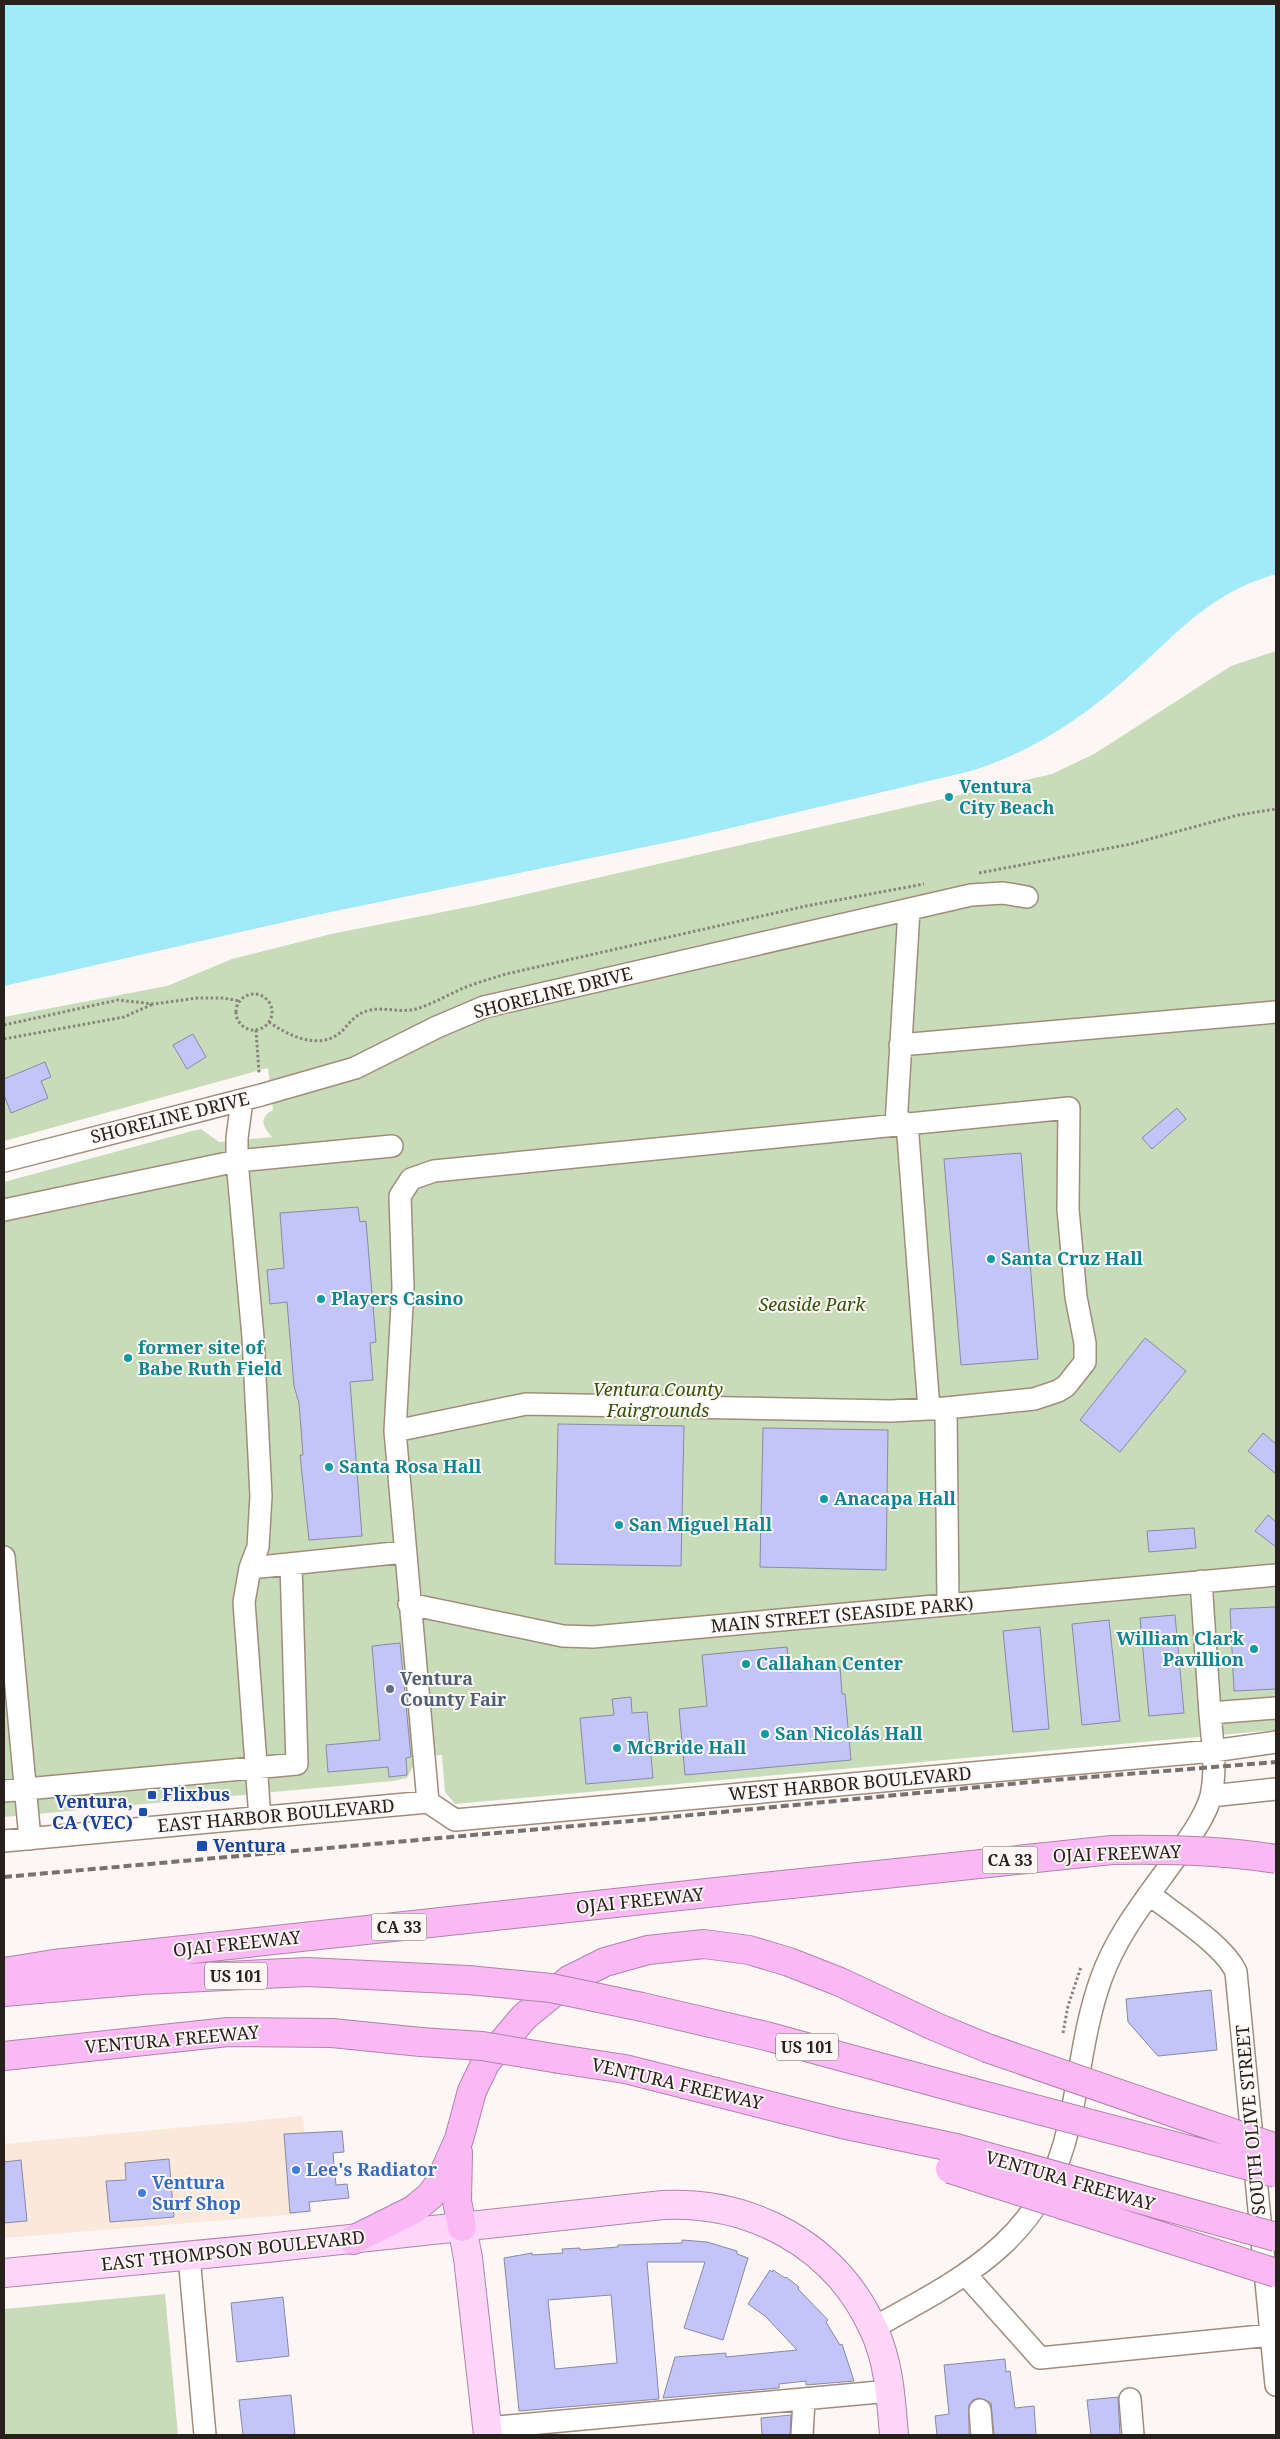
<svg xmlns="http://www.w3.org/2000/svg" width="1280" height="2439" font-family="'Noto Serif',serif">
<rect width="100%" height="100%" fill="#fcf7f4"/>
<path fill="#fae8db" d="M303,2116L312,2213L4,2238V2144Z"/>
<path fill="#c8dcb9" d="M1276,651V1730L455,1804L445,1792L442,1755L418,1757L407,1778L393,1781L4,1817V1182L192,1131L201,1129L219,1142L272,1137C263,1127 258,1118 273,1110L268,1068L4,1141V1017L167,986L232,959L331,934L478,905L1052,774L1094,754L1231,666Z
M165,2294L178,2435H4V2309Z"/>
<path fill="#a0eaf9" d="M4,4H1276V574C1208,593 1175,636 1125,680C1080,720 1029,753 971,771L688,838L302,918L4,986Z"/>
<path fill="#c3c4fa" stroke="#898aa1" fill-rule="evenodd" d="M193,1034L206,1057L187,1069L173,1045Z
M45,1062L51,1077L41,1081L48,1098L11,1113L4,1095V1079Z
M1177,1108L1186,1119L1152,1149L1142,1138Z
M1021,1153L1038,1359L961,1365L944,1159Z
M358,1207L360,1222L366,1221L376,1342L370,1343L373,1380L350,1382L362,1536L309,1540L300,1455H303L299,1403L294,1386L287,1302L270,1304L267,1270L284,1268L280,1213Z
M1145,1338L1186,1371L1120,1452L1080,1420Z
M558,1424L684,1426L681,1566L555,1564Z
M763,1428L888,1430L886,1570L760,1567Z
M1263,1433L1276,1444V1474L1248,1451Z
M1268,1515L1276,1522V1547L1255,1531Z
M1194,1528L1196,1548L1149,1552L1147,1531Z
M1276,1607V1689L1234,1691L1230,1609Z
M1175,1615L1184,1713L1149,1716L1140,1618Z
M1109,1620L1120,1721L1082,1725L1072,1624Z
M1040,1627L1049,1729L1013,1732L1003,1631Z
M400,1643L411,1757L406,1758L407,1775L389,1777L388,1767L328,1772L326,1745L380,1740L372,1646Z
M787,1647L789,1672L840,1667L842,1694H845L851,1760L685,1775L679,1709L707,1706L702,1655Z
M631,1697L632,1713L647,1712L653,1778L586,1784L580,1718L614,1715L612,1699Z
M1211,1990L1217,2050L1158,2056L1128,2022L1126,1999Z
M342,2131L344,2152L333,2153L336,2185L347,2184L349,2198L309,2202L310,2211L290,2213L284,2134Z
M169,2159L174,2217L110,2222L106,2181L126,2180L125,2163Z
M21,2160L27,2221L4,2223V2162Z
M682,2240L707,2242L737,2251V2254L748,2258L723,2340L684,2328L705,2262H647L659,2399L519,2411L504,2258L532,2253V2255L563,2253L562,2249L580,2248V2250L618,2247V2245L682,2243ZM611,2295L617,2363L555,2369L548,2300Z
M770,2270L772,2272L773,2270L785,2278L786,2277L799,2287L798,2289L828,2320L826,2322L840,2345L842,2344L854,2381L806,2385V2381L779,2384V2388L663,2398L675,2357L726,2353V2357L797,2350L765,2316L748,2304Z
M283,2297L289,2356L237,2362L231,2303Z
M1005,2359L1006,2372L1010,2371L1015,2408L1034,2406L1036,2435H994L991,2403L979,2398L973,2400L969,2405V2435H937L935,2416L949,2414L944,2365Z
M291,2395L295,2435H243L239,2400Z
M1118,2397L1120,2435H1091L1087,2400Z
M791,2415L790,2435H762L761,2418Z"/>
<g fill="none" stroke-linecap="round" stroke-linejoin="round">
<g stroke="#a18c7c" stroke-width="24">
<path id="minor" d="M900,1045L1276,1012
M242,1100L237,1138V1161L253,1337L261,1496L258,1547L250,1568L244,1602L260,1818
M907,1123L929,1409
M896,1125L909,910
M4,1161L261,1095L355,1068L437,1027L484,1007L971,895L1003,893L1027,897
M4,1210L237,1161L392,1146
M946,1408L948,1605
M395,1431L526,1404L891,1411L946,1408L1034,1399L1058,1391L1066,1386L1085,1362V1343L1076,1297L1068,1209L1069,1108L434,1171L411,1179L400,1196L403,1287L395,1431L428,1802
M4,1557L30,1839
M250,1568L404,1552
M409,1604L563,1636L593,1637L1276,1575
M1210,1713L1276,1708
M4,1791L297,1764L291,1564
M1211,1796L1276,1789
M428,1802L455,1820L1213,1751L1276,1742
M4,1841L428,1802
M1149,1894C1173,1913 1225,1946 1236,1972L1276,2385
M189,2256L205,2435
M966,2275L1040,2358L1271,2335
M873,2328C967,2276 1044,2239 1069,2125C1080,2077 1084,2026 1101,1979C1117,1934 1146,1899 1174,1860C1187,1841 1205,1818 1211,1796C1217,1769 1212,1739 1210,1713C1207,1669 1204,1625 1201,1581
M1130,2399L1133,2435
M980,2410L982,2435
M487,2428L890,2391
M802,2435L804,2400"/>
</g>
<g stroke="#b083a8" stroke-width="30">
<path id="major" d="M462,2227L468,2258L488,2435
M4,2273L258,2249L663,2205C752,2201 835,2245 873,2328C889,2361 891,2399 894,2435"/>
</g>
<g stroke="#b083a8" stroke-width="30">
<path id="highway" d="M4,1972L54,1964L744,1889
M4,1992L143,1980L307,1972L468,1980
M642,2007L766,2036L971,2092
M4,2056L228,2032L332,2033L421,2042
M559,2059L625,2069L842,2124L956,2148
M458,2153L457,2201L462,2227
M353,2240L413,2210L430,2196L439,2184L459,2139L472,2091L486,2062L524,2017L569,1980L605,1962L648,1950L704,1944L749,1950L789,1962L840,1982L936,2027L987,2048"/>
</g>
<path stroke="#89827d" stroke-width="3" stroke-dasharray="2.5 2.5" stroke-linecap="butt" d="M979,873L1131,844L1238,815L1276,809
M236 1012a18 18 0 1 1 36 0a18 18 0 1 1-36 0Z
M269,1022C289,1036 321,1052 343,1030C351,1021 357,1013 370,1010C385,1007 401,1013 416,1009C433,1004 449,994 466,987C479,982 493,978 506,974L806,906L924,884
M4,1025L118,1000L154,1004L197,998H223L240,1001
M256,1030L259,1073
M4,1039L124,1017L153,1004
M1063,2033L1068,2006L1081,1967"/>
<use href="#minor" stroke="#fff" stroke-width="21"/>
<use href="#major" stroke="#fcd5f9" stroke-width="28"/>
<use href="#highway" stroke="#fab9f5" stroke-width="28"/>
<path stroke="#78716c" stroke-width="4" stroke-dasharray="8 4" stroke-linecap="butt" d="M4,1877L630,1821L1041,1781L1276,1762"/>
<g stroke="#b083a8" stroke-width="30" stroke-linecap="butt">
<path id="highway-bridge" d="M744,1889L1112,1850C1167,1849 1222,1850 1276,1859
M468,1980L551,1988L642,2007
M421,2042L482,2046L559,2059
M987,2048L1276,2148
M971,2092L1276,2173
M956,2148L1276,2237
M950,2169L1276,2273"/>
</g>
<use href="#highway-bridge" stroke="#fab9f5" stroke-width="28"/>
</g>
<g fill="#0f9aa8" stroke="#fcf7f4" stroke-width="2">
<circle cx="949" cy="797" r="5"/>
<circle cx="991" cy="1259" r="5"/>
<circle cx="321" cy="1299" r="5"/>
<circle cx="128" cy="1358" r="5"/>
<circle cx="329" cy="1467" r="5"/>
<circle cx="824" cy="1499" r="5"/>
<circle cx="619" cy="1525" r="5"/>
<circle cx="1254" cy="1649" r="5"/>
<circle cx="746" cy="1664" r="5"/>
<circle cx="765" cy="1734" r="5"/>
<circle cx="617" cy="1748" r="5"/>
</g>
<circle fill="#5c6f8a" stroke="#fcf7f4" stroke-width="2" cx="390" cy="1689" r="5"/>
<g fill="#1a4fb4" stroke="#fcf7f4" stroke-width="2">
<rect x="147" y="1790" width="10" height="10" rx="2.5"/>
<rect x="138" y="1807" width="10" height="10" rx="2.5"/>
<rect x="196" y="1840" width="12" height="12" rx="2.5"/>
</g>
<g fill="#3f7fe0" stroke="#fcf7f4" stroke-width="2">
<circle cx="296" cy="2170" r="5"/>
<circle cx="142" cy="2193" r="5"/>
</g>
<g text-anchor="middle" stroke-width="4" stroke-linejoin="round" paint-order="stroke">
<g fill="#fcf7f4" stroke="#68605b" stroke-width="1">
<rect x="982.5" y="1846.5" width="55" height="27" rx="4"/>
<rect x="371.5" y="1913.5" width="55" height="27" rx="4"/>
<rect x="205" y="1962.5" width="62" height="27" rx="4"/>
<rect x="776" y="2033.5" width="62" height="27" rx="4"/>
</g>
<g font-size="16" font-weight="bold" fill="#28201a">
<text x="1010" y="1866">CA 33</text>
<text x="399" y="1933">CA 33</text>
<text x="236" y="1982">US 101</text>
<text x="807" y="2053">US 101</text>
</g>
<g font-size="18" font-weight="bold" fill="#0d838f" stroke="#fcf7f4" text-anchor="start">
<text x="959" y="793">Ventura<tspan x="959" dy="21">City Beach</tspan></text>
<text x="1001" y="1265">Santa Cruz Hall</text>
<text x="331" y="1305">Players Casino</text>
<text x="138" y="1354">former site of<tspan x="138" dy="21">Babe Ruth Field</tspan></text>
<text x="339" y="1473">Santa Rosa Hall</text>
<text x="834" y="1505">Anacapa Hall</text>
<text x="629" y="1531">San Miguel Hall</text>
<text x="1244" y="1645" text-anchor="end">William Clark<tspan x="1244" dy="21">Pavillion</tspan></text>
<text x="756" y="1670">Callahan Center</text>
<text x="775" y="1740">San Nicolás Hall</text>
<text x="627" y="1754">McBride Hall</text>
</g>
<g font-size="18" fill="#28201a" stroke="#fcf7f4">
<text transform="translate(553 993) rotate(-14)" y="6">SHORELINE DRIVE</text>
<text transform="translate(170 1118) rotate(-14)" y="6">SHORELINE DRIVE</text>
<text transform="translate(842 1615) rotate(-5)" y="6">MAIN STREET (SEASIDE PARK)</text>
<text transform="translate(850 1784) rotate(-5)" y="6">WEST HARBOR BOULEVARD</text>
<text transform="translate(276 1816) rotate(-5)" y="6">EAST HARBOR BOULEVARD</text>
<text transform="translate(1117 1854) rotate(-2)" y="6">OJAI FREEWAY</text>
<text transform="translate(640 1901) rotate(-6)" y="6">OJAI FREEWAY</text>
<text transform="translate(237 1944) rotate(-6)" y="6">OJAI FREEWAY</text>
<text transform="translate(172 2040) rotate(-5)" y="6">VENTURA FREEWAY</text>
<text transform="translate(677 2084) rotate(13)" y="6">VENTURA FREEWAY</text>
<text transform="translate(1251 2120) rotate(-95)" y="6">SOUTH OLIVE STREET</text>
<text transform="translate(1070 2181) rotate(16)" y="6">VENTURA FREEWAY</text>
<text transform="translate(233 2251) rotate(-6)" y="6">EAST THOMPSON BOULEVARD</text>
</g>
<g font-size="18" font-style="italic" fill="#315206" stroke="#fcf7f4">
<text x="812" y="1311">Seaside Park</text>
<text x="658" y="1396">Ventura County<tspan x="658" dy="21">Fairgrounds</tspan></text>
</g>
<g font-size="18" font-weight="bold" fill="#4e5e75" stroke="#fcf7f4" text-anchor="start">
<text x="400" y="1685">Ventura<tspan x="400" dy="21">County Fair</tspan></text>
</g>
<g font-size="18" font-weight="bold" fill="#164399" stroke="#fcf7f4" text-anchor="start">
<text x="162" y="1801">Flixbus</text>
<text x="133" y="1808" text-anchor="end">Ventura,<tspan x="133" dy="21">CA (VEC)</tspan></text>
<text x="213" y="1852">Ventura</text>
</g>
<g font-size="18" font-weight="bold" fill="#366cbe" stroke="#fcf7f4" text-anchor="start">
<text x="306" y="2176">Lee's Radiator</text>
<text x="152" y="2189">Ventura<tspan x="152" dy="21">Surf Shop</tspan></text>
</g>
</g>
<rect width="1280" height="2439" fill="none" stroke="#28201a" stroke-width="10"/>
</svg>
